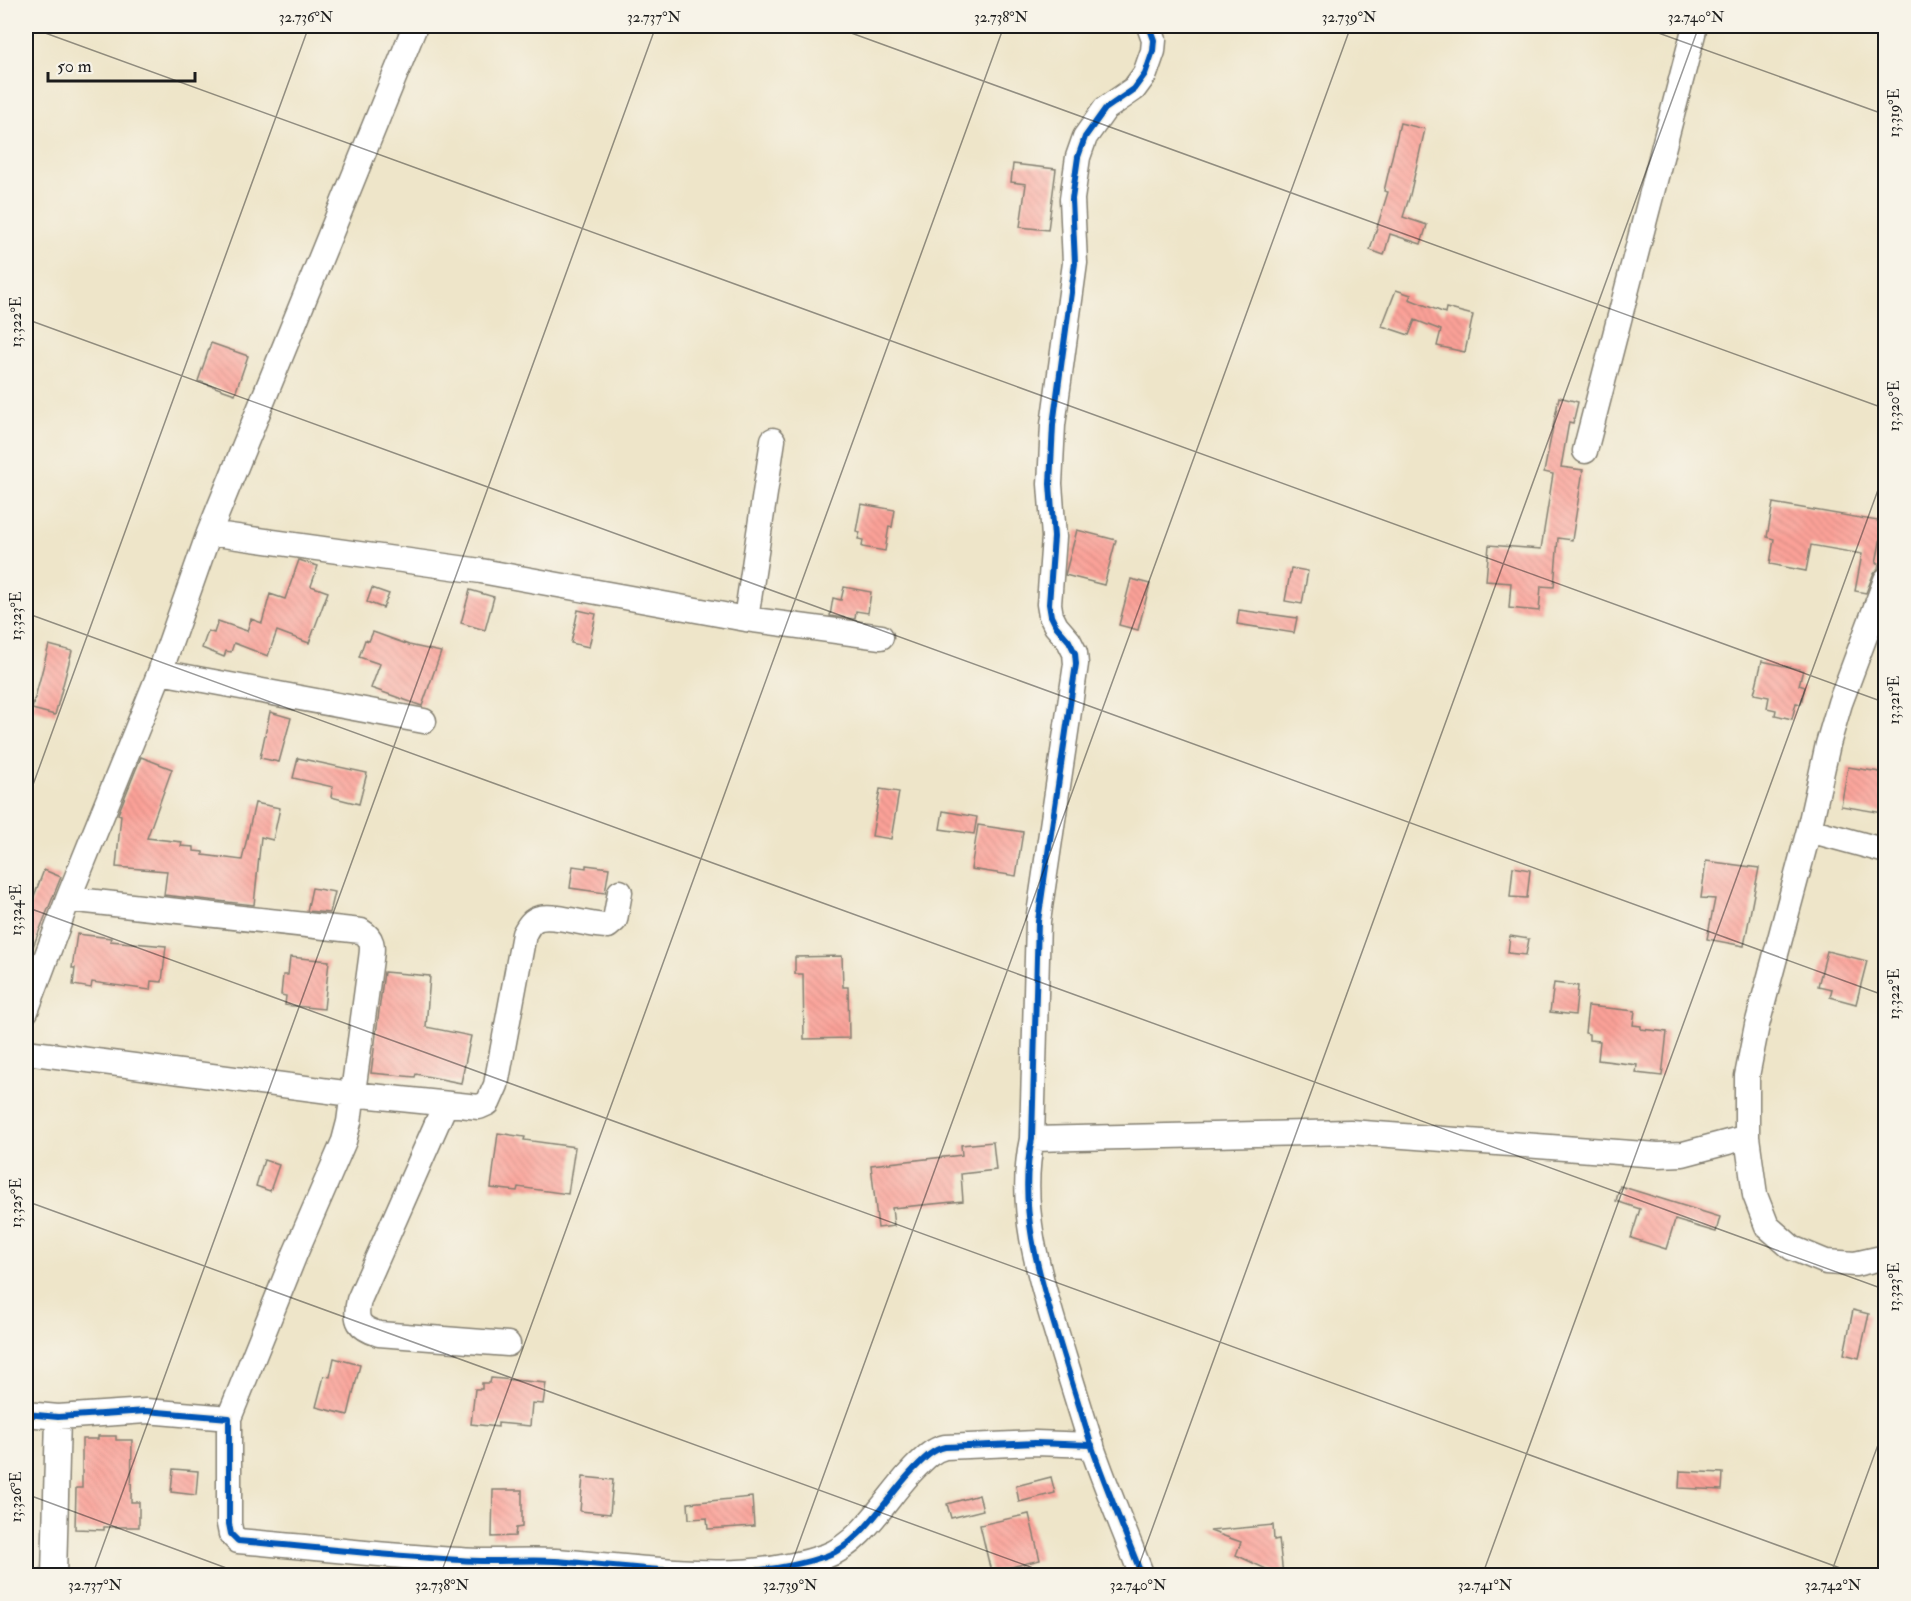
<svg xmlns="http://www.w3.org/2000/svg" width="1911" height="1601" font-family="'IM FELL Double Pica',serif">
<defs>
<pattern id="building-back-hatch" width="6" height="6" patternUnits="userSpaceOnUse" patternTransform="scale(1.5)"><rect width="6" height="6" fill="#fba198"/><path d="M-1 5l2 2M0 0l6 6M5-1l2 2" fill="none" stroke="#d78a82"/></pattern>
</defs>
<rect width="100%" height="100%" fill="#f7f3e8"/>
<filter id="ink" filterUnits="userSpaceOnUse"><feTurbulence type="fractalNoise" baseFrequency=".0167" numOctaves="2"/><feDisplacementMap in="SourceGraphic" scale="12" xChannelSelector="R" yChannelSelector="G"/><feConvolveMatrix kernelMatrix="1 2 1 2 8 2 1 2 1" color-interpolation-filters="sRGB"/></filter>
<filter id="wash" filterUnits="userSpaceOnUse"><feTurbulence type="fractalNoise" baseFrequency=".008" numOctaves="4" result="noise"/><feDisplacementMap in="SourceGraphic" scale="24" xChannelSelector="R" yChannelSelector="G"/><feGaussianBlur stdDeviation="1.35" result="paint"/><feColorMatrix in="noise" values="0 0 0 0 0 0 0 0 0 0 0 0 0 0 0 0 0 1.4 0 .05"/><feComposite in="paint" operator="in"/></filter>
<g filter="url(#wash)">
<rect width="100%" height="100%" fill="#eee5c9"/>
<g id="blocks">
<path fill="url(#building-back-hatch)" d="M1400,123L1425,129L1410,195L1403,217L1427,225L1421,244L1390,234L1384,255L1370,250L1388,192L1384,191Z
M1013,164L1056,169L1048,230L1020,227L1026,184L1011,182Z
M1396,290L1411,295L1409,299L1445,313L1446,308L1473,315L1465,352L1437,346L1441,330L1415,320L1409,335L1382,326Z
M211,343L248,356L235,394L198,381Z
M1559,397L1578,402L1573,423L1569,422L1561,467L1583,470L1572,540L1558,538L1554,587L1541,586L1539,611L1509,608L1511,583L1486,581L1489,545L1541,549L1553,474L1544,472Z
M1773,503L1884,522L1876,563H1879L1878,569L1873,575L1866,593L1855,591L1862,554L1811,545L1806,571L1770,564L1774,539L1767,537Z
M861,504L895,510L892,527L889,526L885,551L862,547L863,540L858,539L860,532L856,531Z
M1077,530L1116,540L1104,585L1065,575Z
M299,560L318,566L311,586L328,592L309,643L277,631L268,656L234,643L231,652L226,651L224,657L202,648L208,631L214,633L218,621L247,631L251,619L262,623L270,594L285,599Z
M1291,568L1308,571L1302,604L1285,601Z
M1131,579L1150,584L1138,630L1119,625Z
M844,587L871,592L868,613L856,611L855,619L830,616L833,598L841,600Z
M372,588L389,594L383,608L367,602Z
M470,590L494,597L485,630L461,623Z
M578,610L596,614L589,647L571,643Z
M1239,610L1297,618L1294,633L1237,624Z
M373,632L409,645L441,652L422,706L371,688L380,664L359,657L365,640L369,641Z
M49,645L72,651L55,715L32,709Z
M1762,661L1803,670L1799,685L1805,687L1801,704L1796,703L1792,719L1775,715L1776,710L1767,708L1769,697L1754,694Z
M270,712L291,718L279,762L260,758Z
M141,757L172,769L147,838L182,842L181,846L194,847V851L203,852V855L242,860L255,803L280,808L273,840L261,837L254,905L164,895L167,871L116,867L121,815L118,814Z
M298,758L367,773L359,804L331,797L333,787L293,778Z
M1848,767L1886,773V799L1883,813L1841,806Z
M880,789L899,792L891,839L872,836Z
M943,811L977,817L974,834L940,829Z
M978,825L1023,832L1016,876L971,869Z
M1706,861L1759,868L1744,946L1707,939L1715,899L1701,898Z
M586,865L609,868L605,893L570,888L573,866L586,868Z
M1513,867L1530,870L1527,898L1510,897Z
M44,870L61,877L26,964V917Z
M312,888L335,892L330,913L307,911Z
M77,934L111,938L110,941L166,946L162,982L151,981L150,990L92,982L91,988L73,985L75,968H72Z
M1510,936L1529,939L1526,955L1508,953Z
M1827,951L1867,961L1856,1004L1830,997L1832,989L1818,986Z
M842,956L843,987H848L849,1038L804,1039L803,974H795V957Z
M290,957L329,961L324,1009L285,1005L286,996L281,995L283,975H288Z
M384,972L430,976L426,1027L471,1036L461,1083L416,1074L415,1077L371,1073Z
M1554,983L1578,986L1575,1015L1550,1012Z
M1588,1006L1635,1011L1633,1025L1641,1026V1029L1667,1032L1662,1076L1636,1073L1637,1065L1598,1060L1600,1041L1589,1040V1034L1585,1033Z
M498,1133L525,1137L524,1140L575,1147L568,1194L518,1187L517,1191L491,1188Z
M993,1142L996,1170L961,1174L963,1201L892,1208L894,1226L878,1228L871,1165L962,1155L961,1145Z
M264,1160L279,1165L270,1191L256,1186Z
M1620,1186L1720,1217L1716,1232L1675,1220L1666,1249L1631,1238L1640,1209L1616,1201Z
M1853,1310L1869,1314L1859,1358L1844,1354Z
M334,1358L360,1365L348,1415L316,1407L324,1376L330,1377Z
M491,1378L546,1383L543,1404L532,1403L530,1426L498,1423V1427L471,1424L475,1389H482V1383H490Z
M98,1436H116V1440H132L131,1502H139V1527H104V1530L75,1529L76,1488H82V1439H98Z
M173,1469L198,1471L196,1495L171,1492Z
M1680,1471L1723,1473L1722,1490L1679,1488Z
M583,1477L613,1480L610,1514L580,1511Z
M1051,1477L1055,1493L1019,1502L1016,1486Z
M493,1490H522V1527L516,1528L515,1536L492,1537Z
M979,1495L983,1510L951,1518L947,1504Z
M752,1497L754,1526L708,1529L707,1518L689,1519L688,1503Z
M1029,1514L1040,1560L991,1572L980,1525Z
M1273,1525L1274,1540L1279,1539L1283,1575H1279L1236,1555L1241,1542L1210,1531Z"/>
</g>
</g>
<g filter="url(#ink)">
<use href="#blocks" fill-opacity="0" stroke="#858072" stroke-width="1.5"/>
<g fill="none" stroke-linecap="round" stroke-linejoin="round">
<g stroke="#858072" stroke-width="27">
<path id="minor" d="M1585,451L1695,26
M209,533L481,571L746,619L881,637
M1886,580L1840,703L1828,744L1809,830L1757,1025L1747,1076V1137L1755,1195L1767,1226L1792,1248L1826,1262L1855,1264L1886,1257
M746,619L773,440
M160,672L424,721
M1809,830L1886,851
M68,899L361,931C373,938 373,946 371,959L349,1122L344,1141L295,1254L229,1418
M26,1011L68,899L160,672L209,533L415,26
M26,1052L352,1094L479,1107L488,1103L496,1085L524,934C528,927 531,920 540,918C556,914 589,926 608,926L615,920L620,892
M445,1105L359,1300C354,1321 359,1328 379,1334L508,1344
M1032,1139L1350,1132L1658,1155L1683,1154L1747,1137
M26,1414L58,1417L146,1411L229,1418V1524L231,1534L238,1541C311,1547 385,1556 460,1560C491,1563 523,1559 555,1561C644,1567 739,1586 826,1556C861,1544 887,1497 912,1471C922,1461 931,1450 945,1447L1035,1443L1092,1445
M54,1576L58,1417
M1142,1576C1125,1532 1106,1488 1091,1444C1082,1415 1073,1386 1064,1357C1043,1287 1016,1212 1032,1139L1038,921L1076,664L1075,653L1069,641L1056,626L1051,616L1049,604L1054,537L1050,484L1053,425L1075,263L1072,199L1078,157L1085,137L1105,109L1134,89L1145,74L1153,51L1154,40L1149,26"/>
</g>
<use href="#minor" stroke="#fff" stroke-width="24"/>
<g stroke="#f7f3e8" stroke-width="10">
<path id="cycleway" d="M26,1414L58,1417L146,1411L229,1418V1524L231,1534L238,1541C311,1547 385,1556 460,1560C491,1563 523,1559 555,1561C644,1567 739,1586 826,1556C861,1544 887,1497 912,1471C922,1461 931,1450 945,1447L1035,1443L1092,1445
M1142,1576C1125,1532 1106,1488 1091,1444C1082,1415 1073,1386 1064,1357C1043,1287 1016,1212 1032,1139L1038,921L1076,664L1075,653L1069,641L1056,626L1051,616L1049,604L1054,537L1050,484L1053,425L1075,263L1072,199L1078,157L1085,137L1105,109L1134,89L1145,74L1153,51L1154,40L1149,26"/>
</g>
<use href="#cycleway" stroke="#0057b8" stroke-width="6"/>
</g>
</g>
<path fill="none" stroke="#1c1c1c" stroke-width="1.5" stroke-opacity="0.45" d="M26,26L1886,703M832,26L1886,409M1639,26L1886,115M26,319L1886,996M26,613L1886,1290M26,804L309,26M26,907L1862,1576M26,1201L1055,1576M26,1494L248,1576M92,1576L656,26M440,1576L1004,26M787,1576L1351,26M1135,1576L1699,26M1482,1576L1886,468M1830,1576L1886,1423"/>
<rect width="1911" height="1601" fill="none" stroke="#f7f3e8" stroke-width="66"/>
<path d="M48 72v9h147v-9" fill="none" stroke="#1c1c1c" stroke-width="3"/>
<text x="57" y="72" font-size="18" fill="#1c1c1c" stroke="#f7f3e8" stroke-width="4.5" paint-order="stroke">50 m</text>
<rect x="33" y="33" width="1845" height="1535" fill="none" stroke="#1c1c1c" stroke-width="2"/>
<g font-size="15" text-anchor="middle" fill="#1c1c1c">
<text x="306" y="22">32.736°N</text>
<text x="654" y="22">32.737°N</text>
<text x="1001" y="22">32.738°N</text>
<text x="1349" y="22">32.739°N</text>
<text x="1696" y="22">32.740°N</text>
<text transform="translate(1894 113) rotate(-90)" y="5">13.319°E</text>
<text transform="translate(16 322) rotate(-90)" y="5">13.322°E</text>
<text transform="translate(1894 406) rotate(-90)" y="5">13.320°E</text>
<text transform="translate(16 616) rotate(-90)" y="5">13.323°E</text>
<text transform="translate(1894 700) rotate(-90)" y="5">13.321°E</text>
<text transform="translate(16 910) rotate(-90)" y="5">13.324°E</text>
<text transform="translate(1894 994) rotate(-90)" y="5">13.322°E</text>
<text transform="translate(16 1203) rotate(-90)" y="5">13.325°E</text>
<text transform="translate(1894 1287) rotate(-90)" y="5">13.323°E</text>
<text transform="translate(16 1497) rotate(-90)" y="5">13.326°E</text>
<text x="95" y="1590">32.737°N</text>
<text x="442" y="1590">32.738°N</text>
<text x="790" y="1590">32.739°N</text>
<text x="1138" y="1590">32.740°N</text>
<text x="1485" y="1590">32.741°N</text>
<text x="1833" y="1590">32.742°N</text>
</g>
</svg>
